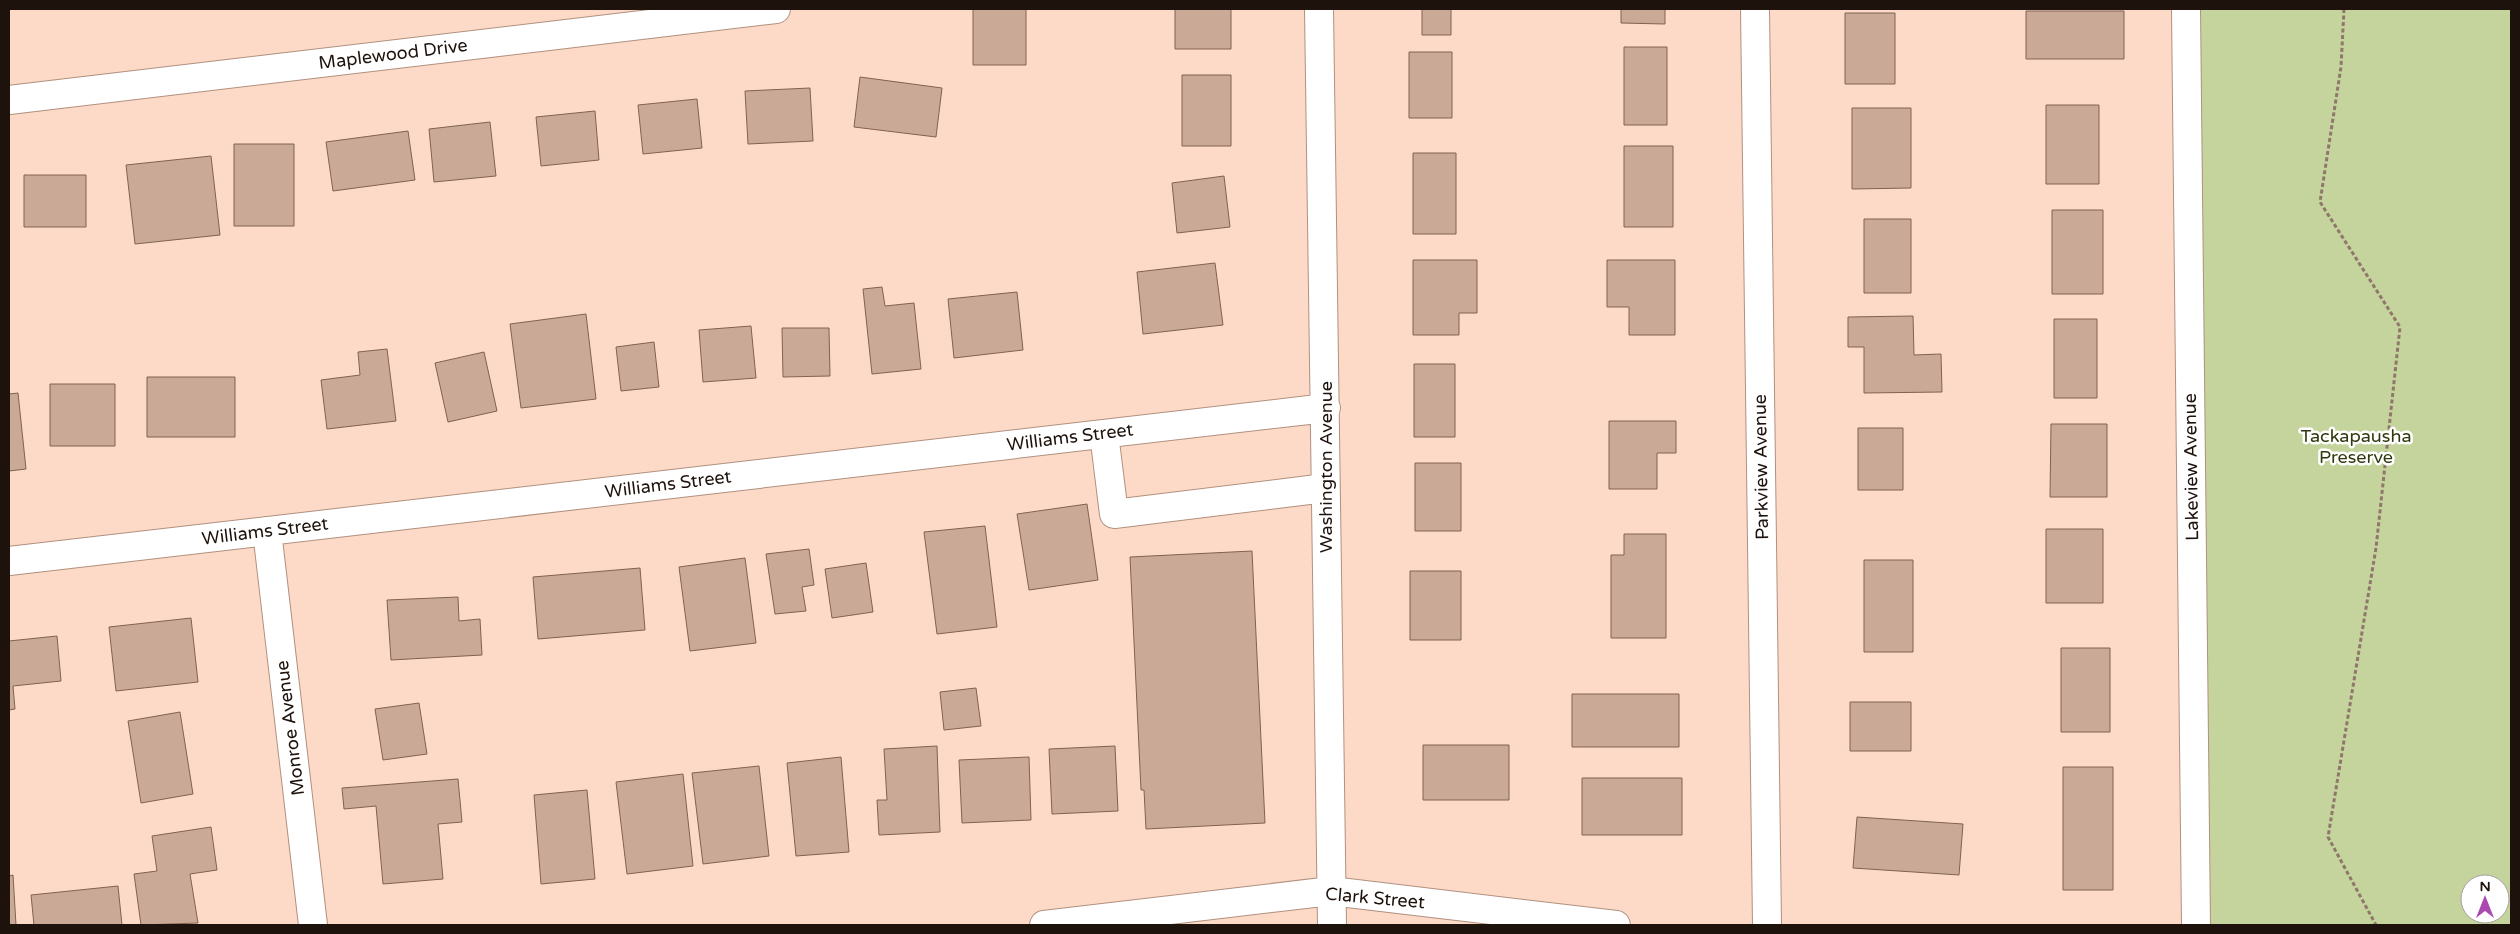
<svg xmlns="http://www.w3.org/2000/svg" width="2520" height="934" font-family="'Varela Round',sans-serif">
<rect width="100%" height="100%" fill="#fddac7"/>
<path fill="#c5d49c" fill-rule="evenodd" d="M2200,9H2511V925H2203ZM2470,884H2500V914H2470Z"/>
<path fill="#cba997" stroke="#806251" d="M973,9H1026V65H973Z
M1175,9H1231V49H1175Z
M1406,9H1451V35H1422V9Z
M1621,9H1665V24L1621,23Z
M2026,11H2124V59H2026Z
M1845,13H1895V84H1845Z
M1624,47H1667V125H1624Z
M1409,52H1452V118H1409Z
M1182,75H1231V146H1182Z
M860,77L942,88L936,137L854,127Z
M810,88L813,141L748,144L745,91Z
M697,99L702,148L643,154L638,105Z
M2046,105H2099V184H2046Z
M1852,108H1911V188L1852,189Z
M595,111L599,160L541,166L536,117Z
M490,122L496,176L434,182L429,129Z
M408,131L415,180L333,191L326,142Z
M234,144H294V226H234Z
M1624,146H1673V227H1624Z
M1413,153H1456V234H1413Z
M211,156L220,235L135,244L126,165Z
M24,175H86V227H24Z
M1224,176L1230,227L1177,233L1172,183Z
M2052,210H2103V294H2052Z
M1864,219H1911V293H1864Z
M1413,260H1477V313H1459V335H1413Z
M1607,260H1675V335H1629V307H1607Z
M1215,263L1223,325L1143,334L1137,272Z
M882,287L885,306L914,303L921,369L872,374L863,289Z
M1017,292L1023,350L954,358L948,299Z
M586,314L596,399L521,408L510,324Z
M1913,316L1914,355L1941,354L1942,392L1864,393V347H1848V317Z
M2054,319H2097V398H2054Z
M751,326L756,378L703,382L699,330Z
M782,328H829L830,376L783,377Z
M654,342L659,387L621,391L616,347Z
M387,349L396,421L327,429L321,380L360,375L358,352Z
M484,352L497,411L448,422L435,363Z
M1414,364H1455V437H1414Z
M147,377H235V437H147Z
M50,384H115V446H50Z
M18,393L26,469L9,471V394Z
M1609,421H1676V453H1657V489H1609Z
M2051,424H2107V497H2050Z
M1858,428H1903V490H1858Z
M1415,463H1461V531H1415Z
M1087,504L1098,580L1029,590L1017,514Z
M985,526L997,627L937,634L924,532Z
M2046,529H2103V603H2046Z
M1624,534H1666V638H1611V555H1624Z
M809,549L814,585L802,587L806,611L775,614L766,554Z
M1252,551L1265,823L1146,829L1144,790H1141L1130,557Z
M745,558L756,643L690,651L679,567Z
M1864,560H1913V652H1864Z
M866,563L873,612L832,618L825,569Z
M640,568L645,630L538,639L533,577Z
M1410,571H1461V640H1410Z
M458,597L459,621L480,619L482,655L391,660L387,600Z
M191,618L198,682L116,691L109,627Z
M57,636L61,681L13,686L15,709L9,710V641Z
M2061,648H2110V732H2061Z
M976,688L981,726L944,730L940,692Z
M1572,694H1679V747H1572Z
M1850,702H1911V751H1850Z
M419,703L427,754L383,760L375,709Z
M180,712L193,794L141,803L128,721Z
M1423,745H1509V800H1423Z
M937,746L940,832L879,835L877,800H887L884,749Z
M1115,746L1118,811L1052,814L1049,749Z
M841,757L849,852L796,856L787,763Z
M1029,757L1031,820L962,823L959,760Z
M759,766L769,856L703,864L692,773Z
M2063,767H2113V890H2063Z
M683,774L693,866L627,874L616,782Z
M1582,778H1682V835H1582Z
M458,779L462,822L438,824L443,879L383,884L376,806L344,809L342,788Z
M587,790L595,879L541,884L534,795Z
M1857,817L1963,824L1959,875L1853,868Z
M211,827L217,870L190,874L198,923L141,925L134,874L157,871L152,836Z
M13,875L16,925H9V876Z
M118,886L122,925H34L31,895Z"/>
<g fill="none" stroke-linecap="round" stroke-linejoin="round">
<g stroke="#b1907f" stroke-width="30">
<path id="minor" d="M1319,9L1332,925
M1755,9L1767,925
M2186,9L2196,925
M9,100L776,9
M1104,434L1114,514L1325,488
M267,531L313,925
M9,561L1326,408
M1044,925L1331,891L1616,925"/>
</g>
<path stroke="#8f776b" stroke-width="3" stroke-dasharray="4 2.5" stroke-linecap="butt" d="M2344,9L2341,67L2320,202L2400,327L2376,548L2328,837L2376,925"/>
<use href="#minor" stroke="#fff" stroke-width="28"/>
</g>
<g text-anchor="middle" stroke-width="5" stroke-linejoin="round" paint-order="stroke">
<g font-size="18" fill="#1e120c" stroke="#fff">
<text transform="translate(393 54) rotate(-7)" y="6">Maplewood Drive</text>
<text transform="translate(1070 437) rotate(-7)" y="6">Williams Street</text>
<text transform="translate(1326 467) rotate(-90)" y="6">Washington Avenue</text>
<text transform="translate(1761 467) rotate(-91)" y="6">Parkview Avenue</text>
<text transform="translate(2191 467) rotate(-91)" y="6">Lakeview Avenue</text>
<text transform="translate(668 484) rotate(-7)" y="6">Williams Street</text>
<text transform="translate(265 531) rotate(-7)" y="6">Williams Street</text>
<text transform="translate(290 728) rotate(-97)" y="6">Monroe Avenue</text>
<text transform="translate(1375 898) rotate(5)" y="6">Clark Street</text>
</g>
<g font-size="18" fill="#30390d" stroke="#fff">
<text x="2356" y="442">Tackapausha<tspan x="2356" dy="21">Preserve</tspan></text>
</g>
</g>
<rect width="2520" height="934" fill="none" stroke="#1e120c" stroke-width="20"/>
<g transform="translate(2485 899)"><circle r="24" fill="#ffffff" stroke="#a5a09e"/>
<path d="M0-4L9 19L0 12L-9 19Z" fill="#aa49b0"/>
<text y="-8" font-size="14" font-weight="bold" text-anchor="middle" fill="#1e120c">N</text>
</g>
</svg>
